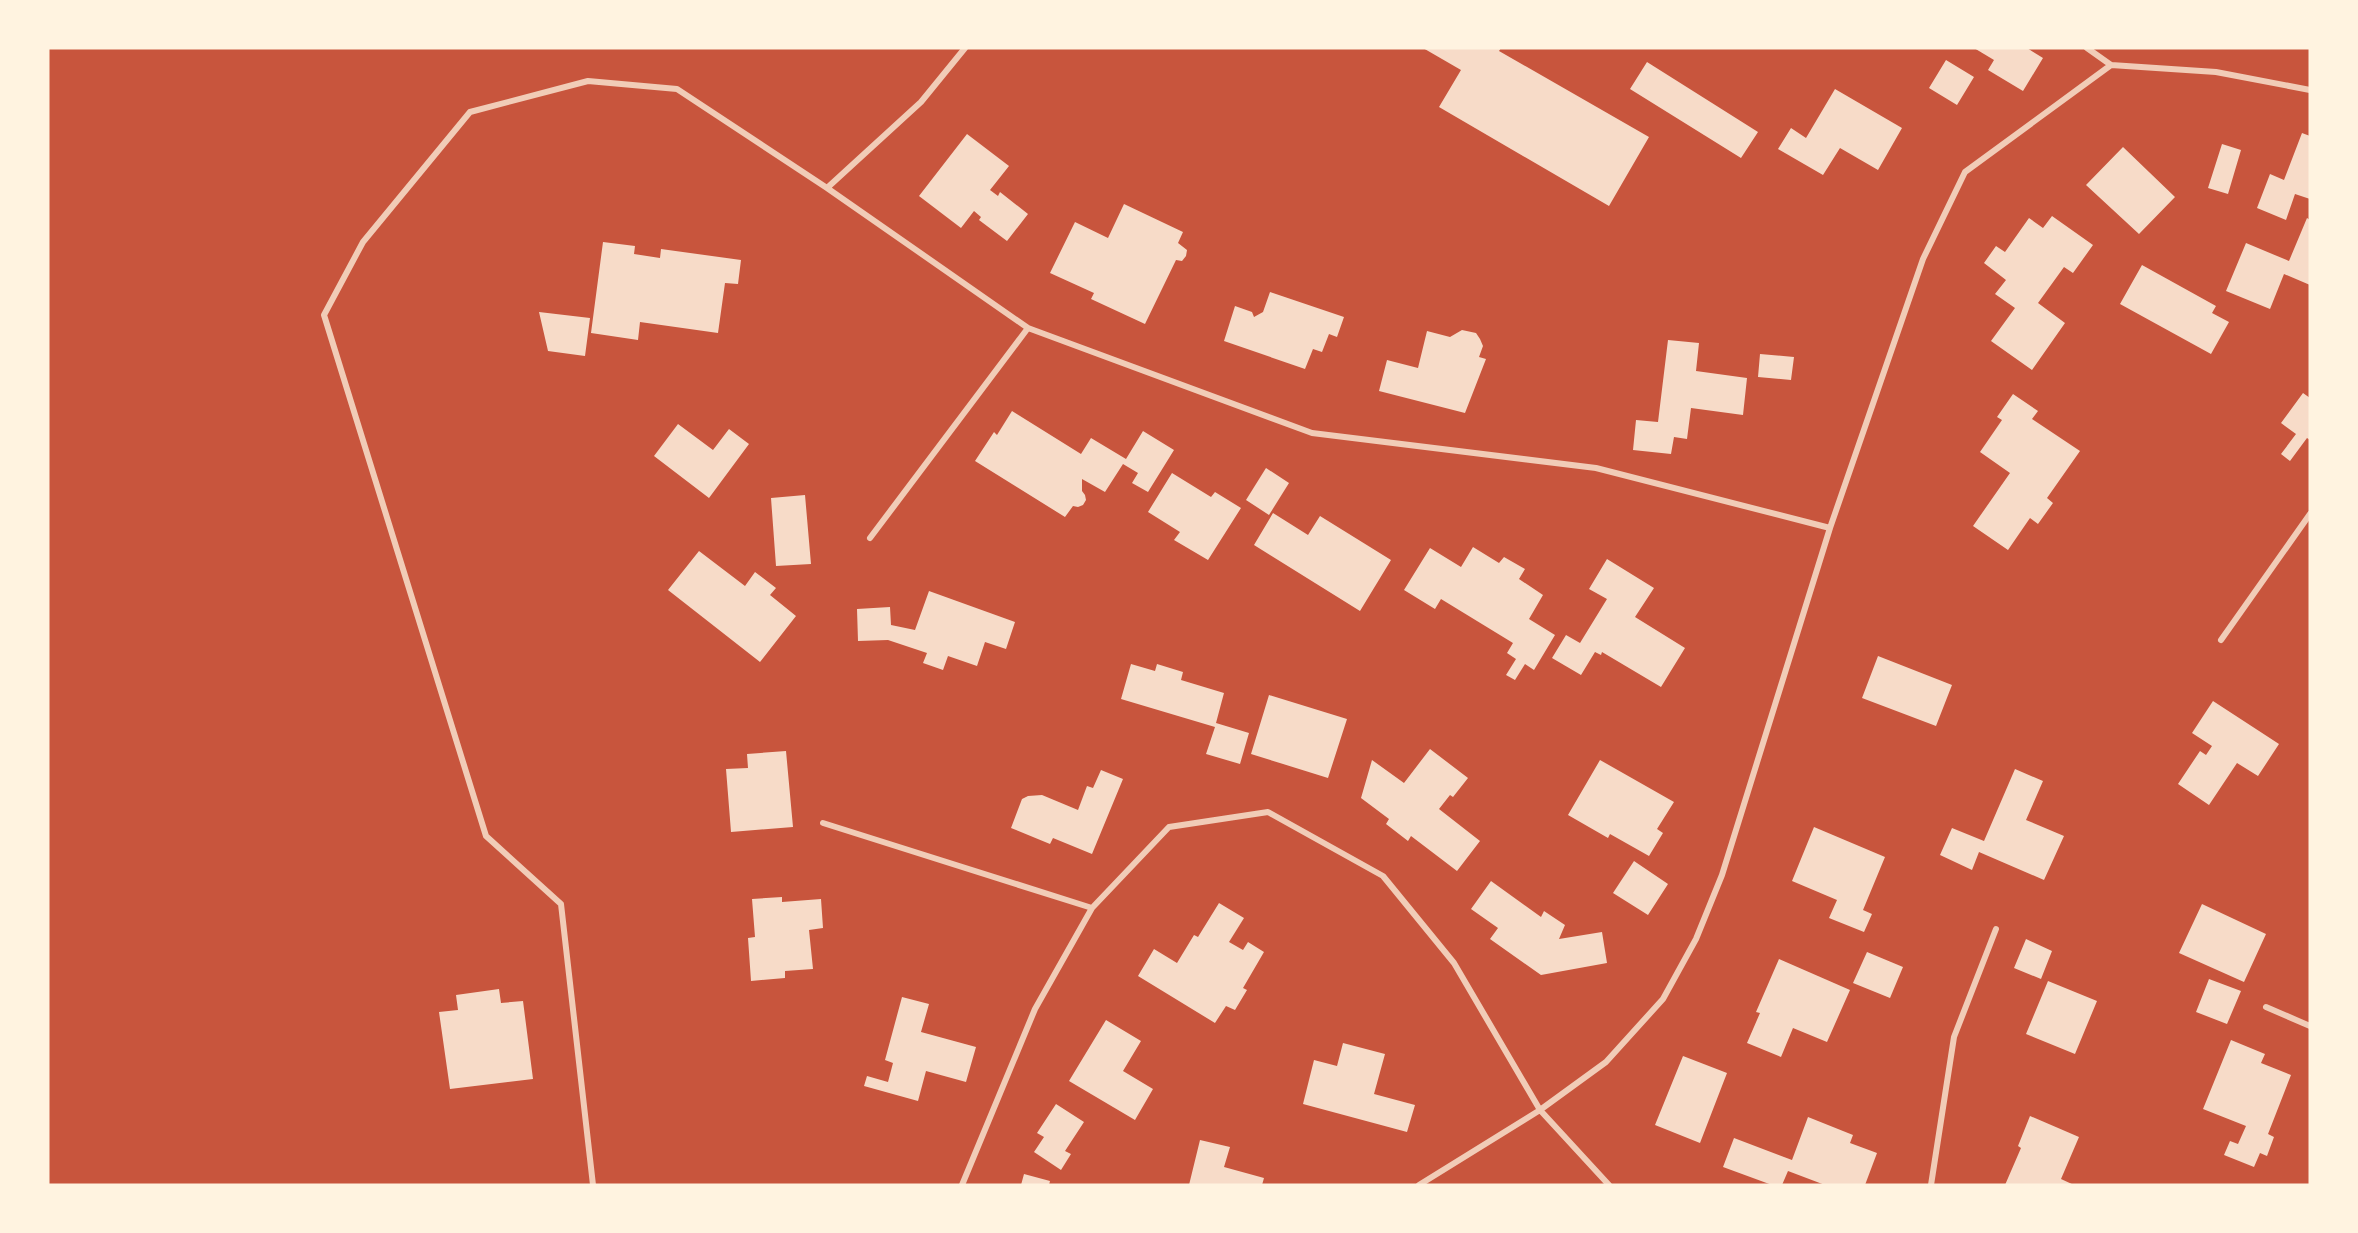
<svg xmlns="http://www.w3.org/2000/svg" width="2358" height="1233" font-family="'Alegreya Sans',sans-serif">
<rect width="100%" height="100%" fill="#c8553d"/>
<path fill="#f7dbc8" d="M1423,48H1501L1499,51L1649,137L1609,206L1439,107L1461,70Z
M1974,48H2027L2043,58L2023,91L1988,70L1994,60Z
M1946,60L1974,77L1957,105L1929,88Z
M1647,62L1758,132L1741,158L1630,89Z
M1835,89L1902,128L1878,170L1840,148L1823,175L1778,149L1791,128L1806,138Z
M2302,133L2310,136V199L2295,194L2286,220L2257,208L2270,174L2284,180Z
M967,134L1009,166L990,190L998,196L1000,192L1028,214L1007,241L979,220L981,217L974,211L961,228L919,196Z
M2222,144L2241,150L2228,194L2208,188Z
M2123,147L2175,197L2139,234L2086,185Z
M1124,204L1183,232L1178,243L1187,250L1186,256L1182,261L1176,260L1145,324L1091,299L1094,293L1050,273L1075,222L1108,238Z
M2052,216L2093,245L2073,273L2064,267L2038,303L2065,323L2032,370L1991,341L2015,308L1995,294L2006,280L1984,263L1996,246L2005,252L2029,218L2043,228Z
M2307,218L2310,220V285L2284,274L2270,309L2226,291L2246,243L2289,261Z
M603,242L635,246L634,254L660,258L661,249L741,260L738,284L725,283L718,333L640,322L638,340L591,333Z
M2142,265L2216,306L2212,313L2229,322L2211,354L2120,304Z
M1270,292L1344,317L1337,337L1329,334L1322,352L1313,349L1305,369L1224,341L1235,306L1252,312L1254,317L1263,312Z
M539,312L590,318L585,356L548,351Z
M1462,330L1476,333L1480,339L1483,346L1479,357L1486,359L1465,413L1379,391L1387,360L1418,368L1427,331L1450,337Z
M1668,340L1699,343L1696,371L1747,378L1743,415L1691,408L1687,439L1674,437L1671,454L1633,450L1636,420L1658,422Z
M1760,354L1794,357L1791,380L1758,377Z
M2303,393L2310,398V440L2307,438L2290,461L2281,454L2296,434L2281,423Z
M2013,394L2038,411L2032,419L2080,451L2047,498L2053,503L2038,524L2030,518L2008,550L1973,526L2010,473L1980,452L2002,420L1997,417Z
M1012,411L1081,454L1091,438L1126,459L1143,431L1174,450L1148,492L1132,483L1138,473L1123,464L1105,492L1082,479V491L1085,495L1086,500L1083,505L1078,507L1073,506L1065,517L975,461L994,432L997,435Z
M678,424L713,450L729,429L749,444L709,498L654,456Z
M1266,468L1289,483L1269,515L1246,500Z
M1172,473L1211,497L1215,492L1241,508L1208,560L1174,540L1180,532L1148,512Z
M805,495L811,564L776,566L771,498Z
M1273,513L1308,535L1320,516L1391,560L1360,611L1254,545Z
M1473,547L1499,563L1504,557L1525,569L1519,579L1543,595L1529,619L1555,635L1534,670L1525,664L1515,680L1506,675L1516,659L1507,653L1513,643L1441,599L1435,609L1404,590L1430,548L1461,567Z
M699,551L745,586L755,572L776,588L770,595L796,616L760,662L668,590Z
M1607,559L1654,588L1635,617L1685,648L1661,687L1602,652L1601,655L1595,652L1581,675L1552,658L1566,635L1580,643L1607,599L1589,589Z
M929,591L1015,622L1006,649L985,642L977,666L948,656L943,670L923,663L927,653L888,640L858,641L857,609L890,607L891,625L915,630Z
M1878,656L1952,685L1936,726L1862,698Z
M1131,664L1155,671L1157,664L1183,672L1181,680L1224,693L1216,723L1249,733L1240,764L1206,754L1215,727L1121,699Z
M1269,695L1347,719L1328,778L1251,754Z
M2213,701L2279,744L2258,776L2237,763L2209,805L2178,784L2200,751L2206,755L2212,746L2192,733Z
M1430,749L1468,778L1453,797L1450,795L1439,809L1480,841L1457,871L1411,836L1408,841L1386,824L1389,819L1361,798L1372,760L1404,783Z
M786,751L793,827L731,832L726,769L748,768L747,754Z
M1600,760L1674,802L1657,829L1663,833L1649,856L1610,834L1608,838L1568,815Z
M2015,769L2043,781L2026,820L2064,836L2044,880L1979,852L1972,870L1940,855L1952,828L1984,841Z
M1101,770L1123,779L1092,854L1053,838L1050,844L1011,828L1022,799L1028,796L1042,795L1078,810L1087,786L1093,788Z
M1814,827L1885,857L1863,910L1872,914L1864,932L1829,918L1837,900L1792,881Z
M1634,861L1668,884L1648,915L1613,893Z
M1491,881L1541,917L1544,911L1565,925L1559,939L1602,932L1607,963L1541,975L1490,939L1498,928L1471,909Z
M782,897V902L821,899L823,928L809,930L813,969L785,971V978L751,981L748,938L755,937L752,899Z
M1219,903L1244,918L1229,942L1243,950L1248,942L1264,952L1243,988L1247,990L1235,1010L1226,1006L1215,1023L1138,976L1154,949L1177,963L1194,935L1198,937Z
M2202,904L2266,934L2244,982L2179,953Z
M2026,939L2052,951L2041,979L2014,968Z
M1867,952L1903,967L1890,998L1853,983Z
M1779,959L1850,990L1827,1042L1793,1028L1781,1057L1747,1043L1760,1013L1756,1012Z
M2209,979L2241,991L2227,1024L2196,1012Z
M2048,981L2097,1001L2075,1054L2026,1034Z
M499,989L501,1003L523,1001L533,1079L450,1089L439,1012L458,1010L456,995Z
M902,997L929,1004L921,1032L976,1047L966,1082L926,1071L918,1101L864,1086L867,1076L888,1082L893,1063L885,1060Z
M1106,1020L1141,1041L1123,1071L1153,1089L1135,1120L1069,1081Z
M2231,1040L2265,1054L2261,1063L2291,1075L2268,1134L2274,1137L2267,1156L2260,1153L2254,1167L2224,1155L2230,1141L2238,1144L2246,1126L2203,1109Z
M1343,1043L1385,1054L1374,1094L1415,1105L1407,1132L1303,1104L1314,1060L1337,1066Z
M1683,1056L1727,1073L1700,1143L1655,1125Z
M1056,1104L1084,1122L1065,1151L1071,1154L1061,1170L1034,1152L1044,1137L1037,1133Z
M2030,1116L2079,1137L2061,1179L2074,1185H2005L2021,1148L2018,1146Z
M1808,1117L1853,1135L1850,1143L1877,1153L1865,1185H1825L1788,1171L1782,1185H1772L1723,1167L1734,1138L1792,1160Z
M1200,1140L1230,1147L1224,1167L1264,1178L1262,1185H1189Z
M1024,1174L1050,1181L1049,1185H1021Z"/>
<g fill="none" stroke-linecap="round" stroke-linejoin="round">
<path stroke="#f1ccb7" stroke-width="6" d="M2087,48L2111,65L2216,72L2310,90
M827,188L921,102L965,48
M1028,328L1312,433L1596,468L1830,528
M2221,640L2310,514
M823,823L1092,908
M2266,1007L2310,1026
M593,1185L561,904L486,836L324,315L363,242L470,112L588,81L677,89L827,188L1028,328L870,538
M962,1185L1035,1009L1092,908L1169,827L1268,812L1383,876L1454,963L1540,1110L1609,1185
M1419,1185L1540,1110L1606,1062L1663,999L1696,939L1722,875L1830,528L1923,259L1965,172L2111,65
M1931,1185L1954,1037L1996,929"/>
</g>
<rect width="2358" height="1233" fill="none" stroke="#fff3e0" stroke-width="99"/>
</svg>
